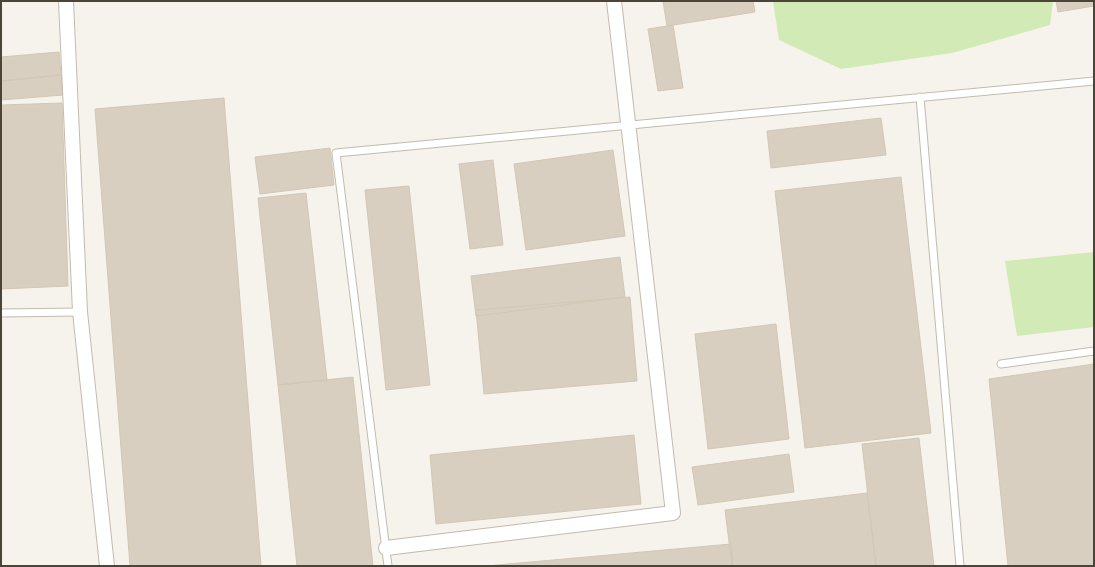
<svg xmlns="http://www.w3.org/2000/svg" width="1095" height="567" font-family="'PT Sans Narrow',sans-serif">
<rect width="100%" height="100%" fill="#f6f3ec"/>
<path fill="#d2eab5" d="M773,1H1053L1050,25L952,53L841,69L779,40Z
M1094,252V327L1017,336L1005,261Z"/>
<path fill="#d8cfc1" stroke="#d3c7b4" d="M663,1H753L755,12L667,26Z
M1056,1H1094V6L1058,12Z
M673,25L683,88L658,91L648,29Z
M59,52L61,75L1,81V57Z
M61,75L63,95L1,100V81Z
M224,98L261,566H130L95,109Z
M62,103L68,286L1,289V105Z
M881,118L886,155L771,168L767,131Z
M330,148L334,185L260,194L255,157Z
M613,150L625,236L526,250L514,164Z
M493,160L503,245L470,249L459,164Z
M901,177L931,433L805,448L775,191Z
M409,186L430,385L386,390L365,190Z
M306,193L327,380L278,385L258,198Z
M620,257L625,297L476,316L471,276Z
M630,297L637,381L484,394L476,310Z
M776,324L789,439L708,449L695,334Z
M1094,364V566H1008L989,379Z
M353,377L373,566H297L278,385Z
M634,435L641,504L436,524L430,455Z
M919,438L934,566H876L862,444Z
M789,454L794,492L698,505L692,467Z
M867,493L876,566H732L725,510Z
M731,544L733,566H486Z"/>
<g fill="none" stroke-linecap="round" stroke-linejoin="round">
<g stroke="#c2bbae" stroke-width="9">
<path id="service" d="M920,97L960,566
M1,313L80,312
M1001,364L1094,351
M388,566L336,153L1094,81"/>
</g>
<g stroke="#c2bbae" stroke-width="16">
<path id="minor" d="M66,1L80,312L107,566
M386,548L673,513L614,1"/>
</g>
<use href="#service" stroke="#fff" stroke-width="7"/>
<use href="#minor" stroke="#fff" stroke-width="14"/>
</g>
<rect width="1095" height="567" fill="none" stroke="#4b4439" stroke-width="4"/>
</svg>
